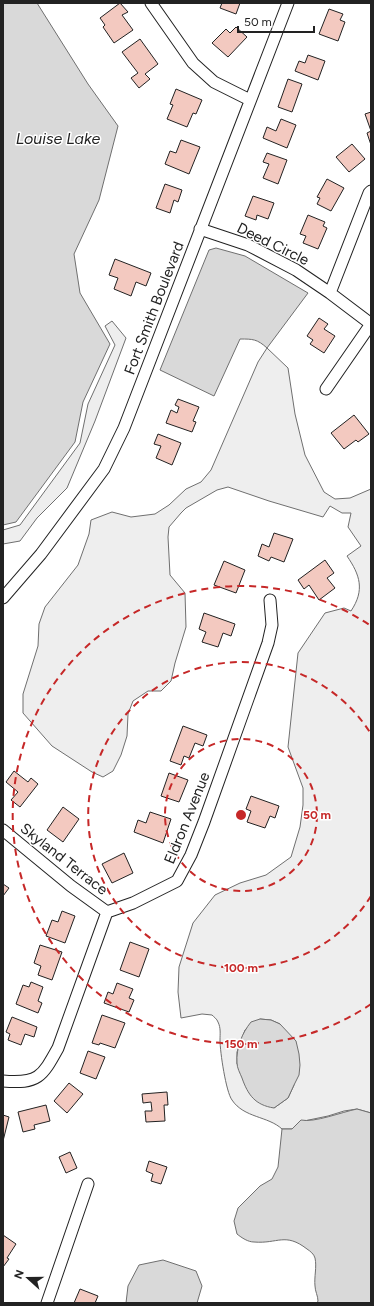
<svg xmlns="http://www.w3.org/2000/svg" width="374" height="1306" font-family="Figtree,sans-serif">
<rect width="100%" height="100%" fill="#fff"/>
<path fill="#eee" stroke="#6f6f6f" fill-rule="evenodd" d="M112,321L126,338L95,421L67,488L37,518L20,541L3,544V530L20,525L80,443L88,404L115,345L105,326Z
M267,348L288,368L295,414L305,455L324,492L335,499L350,498L371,489V1113L357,1109L344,1111L328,1116L304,1121L292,1129H282C268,1116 244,1118 232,1100C226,1092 220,1052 220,1040C220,1034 221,1028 218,1022C217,1019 214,1017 212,1015L202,1014L181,1018L178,992L179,967L193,923L215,895L240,883L266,875L291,857L300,827L303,805V788L288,747L298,653L325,613L344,608L351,611C365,590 360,575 347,556L361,546L348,527L351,513H342L330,506L323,517L269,501L228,487L217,490L186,508L181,513L169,527L168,537L170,575L185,593L186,627L175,663L171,681L161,691H148L133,701L128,714L127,736L121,755L113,771L103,777L92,772L52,746L23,713V694L38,646L39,624L45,607L78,565L89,534L91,520L112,512L131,517L155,514L169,505L186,489L201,482L211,470L258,362ZM260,1019L271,1020L280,1024L294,1085L288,1098L274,1108L237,1064V1052L245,1030Z"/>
<path fill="#d9d9d9" stroke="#6f6f6f" d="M3,3H37L88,84L118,126L99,200L74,254L80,293L110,344L83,402L75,442L16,522L3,525Z
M216,248L245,256L308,293L267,348C257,339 253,339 240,339L214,396L160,370L209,250Z
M260,1019L271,1020L280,1024L296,1041L299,1054L300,1065L299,1075L294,1085L288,1098L274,1108C255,1105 248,1095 242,1078C240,1073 237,1068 237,1063C236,1048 242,1033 251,1022Z
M357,1109L371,1113V1303H317L318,1301C318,1296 315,1291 315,1286C314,1277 317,1267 315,1258C314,1254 310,1251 307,1249C285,1232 278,1244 254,1242C248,1242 242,1238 237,1234L234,1221L238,1208L260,1186L272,1179L278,1167L282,1129H292L301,1120C314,1123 342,1112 357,1109Z
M163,1260L196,1271L202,1286L197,1303H126L128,1286L139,1265Z"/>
<path fill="#f3c9c0" stroke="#222" d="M120,3L128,12L122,15L133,30L114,43L103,27L105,25L100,18Z
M222,3H240L236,14L220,8Z
M329,9L343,14L340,20L345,22L338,41L319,34Z
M236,27L247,37L228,57L212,43L226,29L230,33Z
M140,39L158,64L145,74L150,79L139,88L131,78L138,73L122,52Z
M308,55L325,61L318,80L295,71L299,61L305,63Z
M288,79L302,84L292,112L278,107Z
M176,89L202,100L196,114L193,113L187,127L167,119L173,105L170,104Z
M371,112V145L367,133L371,131L365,114Z
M281,119L296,125L287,148L263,138L267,127L276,131Z
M181,140L200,147L189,174L165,164L170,151L176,153Z
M352,144L365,159L349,172L336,157Z
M267,153L287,160L278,184L263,178L269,164L263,162Z
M327,179L344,188L331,211L317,204L320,198L317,197Z
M165,184L182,190L178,202L174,200L170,213L156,208Z
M253,196L274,203L268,219L257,215L256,220L245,216Z
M308,215L325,222L323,226L327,228L318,249L303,243L306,236L300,234Z
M115,259L151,273L146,286L136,282L131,296L114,289L118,278L109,275Z
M319,318L328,324L324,329L335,336L324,353L310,344L313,340L307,336Z
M178,399L199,407L193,421L196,422L192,432L166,423L171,410L177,413L179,407L175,405Z
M354,415L369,434L358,442L356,440L344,449L331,433Z
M158,434L181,443L172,465L156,458L161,446L154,444Z
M274,533L293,539L284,562L271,557L269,561L258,556L262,544L269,547Z
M325,560L334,573L327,578L335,588L319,600L309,585L304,589L298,580Z
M224,561L245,570L236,593L214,585Z
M204,613L235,624L231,636L223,633L218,647L202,642L206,632L199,629Z
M183,726L207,735L203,746L195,743L189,758L184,756L181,765L170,761Z
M14,771L28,782L31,778L38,784L20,807L11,800L18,792L6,782Z
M169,773L188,780L179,802L161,796Z
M251,796L279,806L275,818L270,816L265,828L247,822L251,811L246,809Z
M63,807L79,819L63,842L47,830Z
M150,812L171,819L163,843L134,832L138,820L146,823Z
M124,853L133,873L112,883L102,864Z
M3,884L9,888L3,896Z
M62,911L75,916L65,943L46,936L52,920L58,922Z
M130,942L149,949L139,977L120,970Z
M40,945L62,952L52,980L38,975L41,966L34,963Z
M31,982L43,987L38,1001L42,1003L38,1013L16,1004L23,985L29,987Z
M117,983L133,989L129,998L134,1000L129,1012L104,1003L108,992L113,994Z
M102,1015L125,1023L115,1048L100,1043L99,1045L92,1043Z
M12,1017L37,1027L34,1037L25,1034L21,1045L8,1040L10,1034L6,1032Z
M88,1051L105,1057L96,1079L80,1073Z
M69,1083L83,1094L67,1113L54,1101Z
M167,1092L168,1105H164L165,1121L146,1122L145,1111H152L151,1102L143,1103L142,1094Z
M46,1105L50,1121L34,1125L35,1129L23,1132L18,1112Z
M3,1115L9,1117L3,1141Z
M70,1152L77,1168L66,1173L59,1157Z
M149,1161L167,1167L161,1184L151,1181L153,1174L146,1171Z
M3,1235L16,1244L7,1258L9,1259L3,1267Z
M80,1289L98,1296L95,1303H74Z"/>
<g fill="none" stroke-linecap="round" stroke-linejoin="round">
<g stroke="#222" stroke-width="13">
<path id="minor" d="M151,3L193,63L214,82L250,100
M200,229L248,245L296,270L330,293L371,324
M330,293L369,193L371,191
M326,389L371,324
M3,598L41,554L104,469L124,428L288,3
M3,830L71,886L107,912
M3,1081C38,1084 42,1077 58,1048L107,912L133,903L177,881L191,855L204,822L268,643L272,625L270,600
M47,1303L88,1184"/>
</g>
<use href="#minor" stroke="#fff" stroke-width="11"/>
</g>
<g fill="none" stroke="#c62828" stroke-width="2" stroke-dasharray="7 5">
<circle cx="241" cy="815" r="76"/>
<path d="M371 896A153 153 0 1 1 371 734"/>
<path d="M371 1004A229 229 0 1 1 371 626"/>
</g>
<g text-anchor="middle" stroke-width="3" stroke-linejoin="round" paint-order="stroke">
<g font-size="15" fill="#222" stroke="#fff">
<text transform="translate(273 244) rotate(26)" y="5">Deed Circle</text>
<text transform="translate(154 308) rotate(-69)" y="5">Fort Smith Boulevard</text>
<text transform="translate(187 818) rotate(-68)" y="5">Eldron Avenue</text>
<text transform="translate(64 859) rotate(38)" y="5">Skyland Terrace</text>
</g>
<g font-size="16" font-style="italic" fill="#222" stroke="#fff">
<text x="58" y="144">Louise Lake</text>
</g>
</g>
<circle cx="241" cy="815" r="6" fill="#c62828" stroke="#fff" stroke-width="2"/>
<g font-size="12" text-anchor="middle" font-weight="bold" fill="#c62828" stroke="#fff" stroke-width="3" stroke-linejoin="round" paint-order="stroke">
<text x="317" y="819">50 m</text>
<text x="241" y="972">100 m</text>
<text x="241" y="1048">150 m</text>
</g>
<rect width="374" height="1306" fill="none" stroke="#222222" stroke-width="8"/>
<g transform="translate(28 1278) rotate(291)" stroke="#ffffff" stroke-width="3" paint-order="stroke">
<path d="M0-3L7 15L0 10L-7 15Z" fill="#222222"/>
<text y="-6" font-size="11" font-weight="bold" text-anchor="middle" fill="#222222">N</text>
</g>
<path d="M238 26v6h76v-6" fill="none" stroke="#222222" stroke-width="2"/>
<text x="244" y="26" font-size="12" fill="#222222" stroke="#ffffff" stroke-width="3" paint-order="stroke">50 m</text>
</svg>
